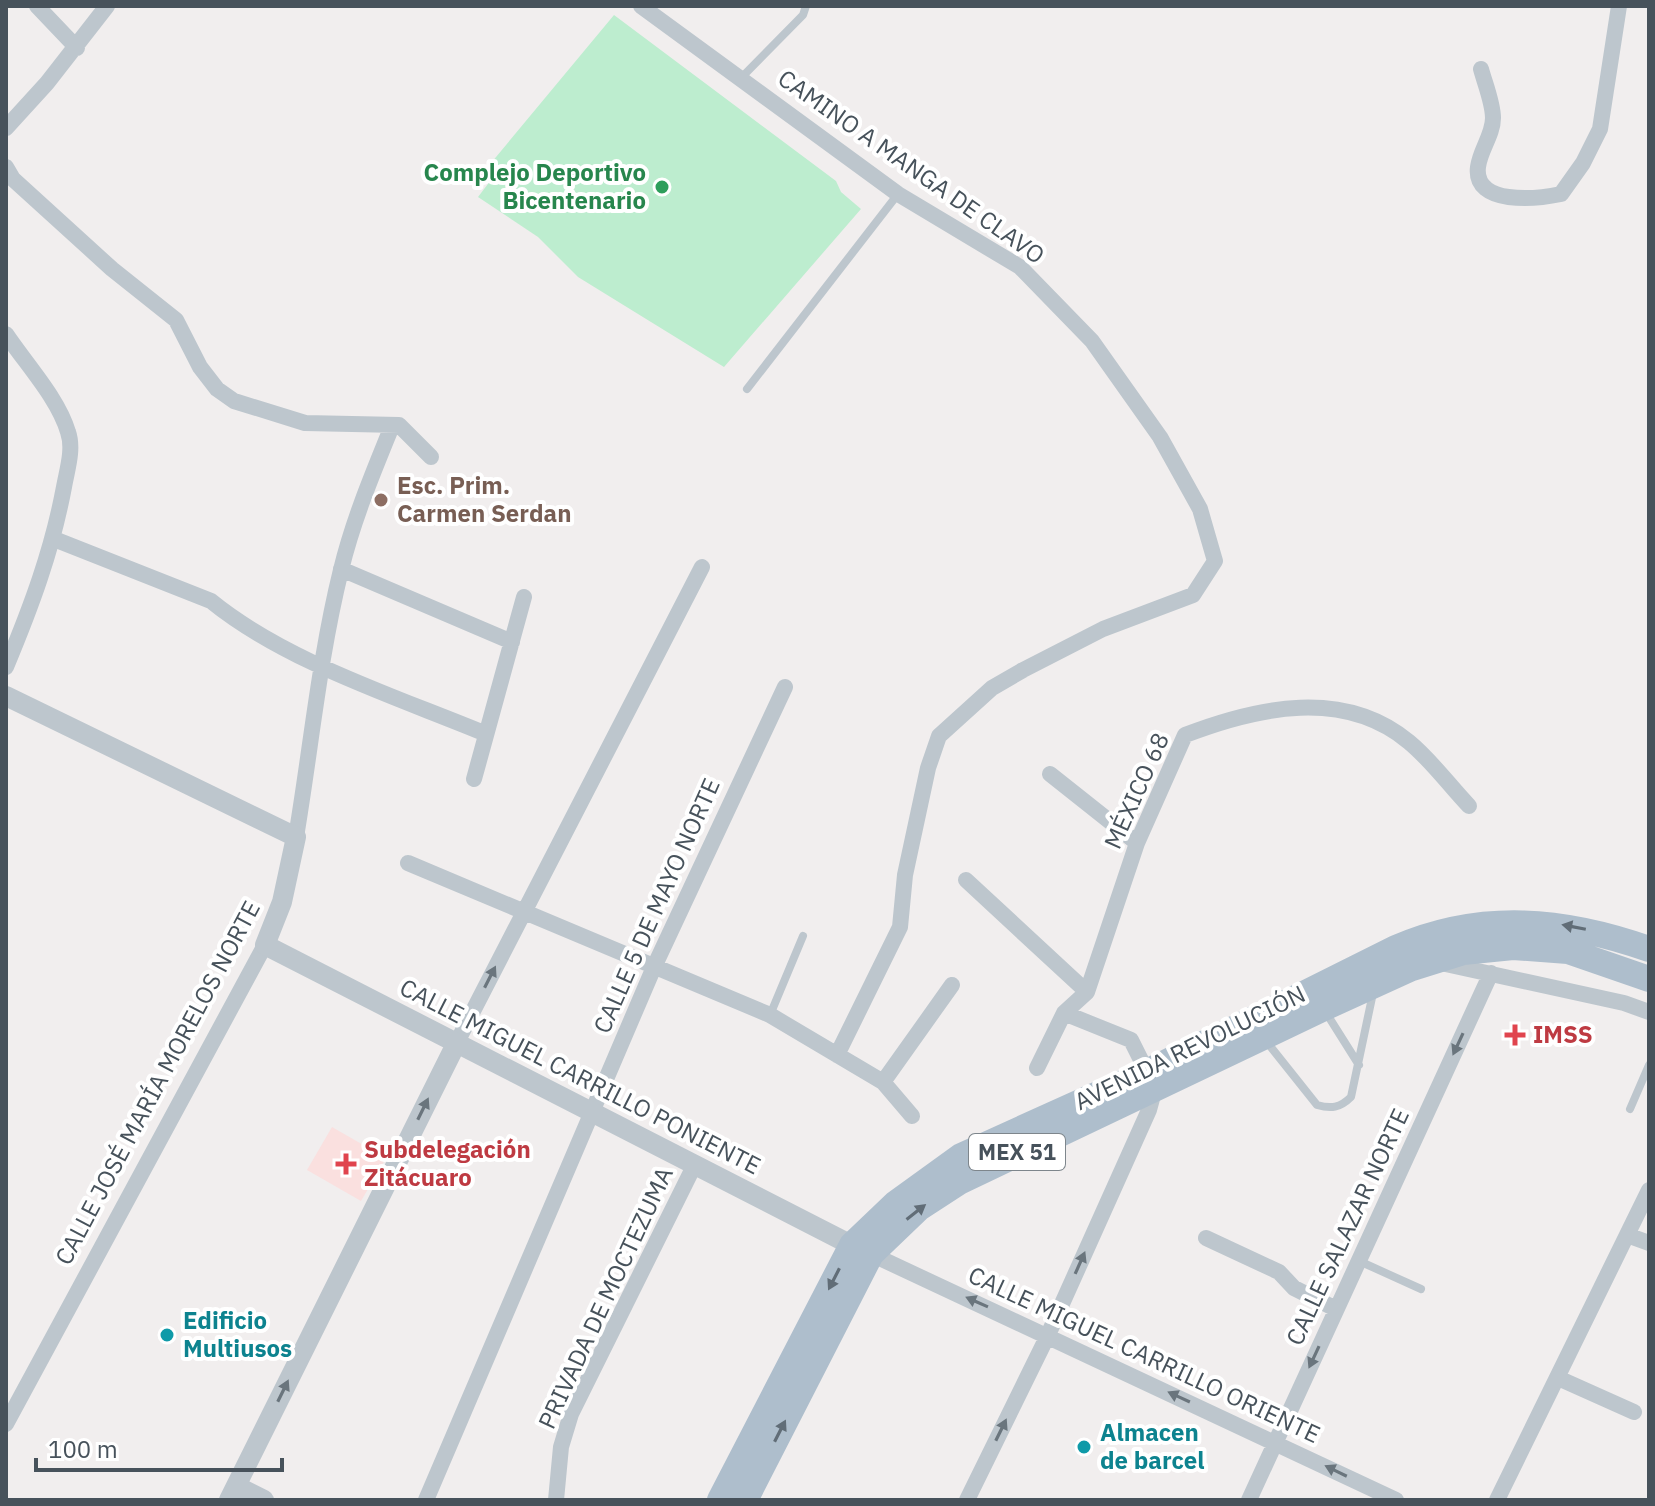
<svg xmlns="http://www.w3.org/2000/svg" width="1655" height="1506" font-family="'IBM Plex Sans',sans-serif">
<rect width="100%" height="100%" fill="#f1eeee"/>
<path fill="#fae0df" d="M332,1127L386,1158L361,1201L307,1170Z"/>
<path fill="#bdedcf" d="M614,15L836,181L841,192L861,209L724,367L578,277L538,237L478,197L494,176L486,169Z"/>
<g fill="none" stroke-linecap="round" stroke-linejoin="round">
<path stroke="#bdc6cd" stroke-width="8" d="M741,78L803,15L806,6
M747,389L898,194
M1325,1011L1359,1065
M770,1015L803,936
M1266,1041L1317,1105C1331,1109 1340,1108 1351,1097L1373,993
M1630,1109L1649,1065
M1359,1261L1421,1289"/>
<path stroke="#bdc6cd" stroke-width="16" d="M37,6L77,48
M641,6L898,194L1020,267L1092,341L1160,437L1200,509L1215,561L1193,595L1103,629L1023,670L992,688L939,736L928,768L905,875L900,927L837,1055
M1481,69C1485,84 1493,103 1493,118C1493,135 1480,150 1478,167C1473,206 1537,199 1561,194L1583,163L1600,129L1619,6
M6,128L47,83L107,6
M6,167L13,179L112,269L176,320L200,367L217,389L234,401L305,423L399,425L431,457
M6,334C26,364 58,398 68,432C74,449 67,470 64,487C52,551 31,607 6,667
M54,539L211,601C286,662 397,697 486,734
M341,569L512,642
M1050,774L1137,843
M474,779L524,597
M296,837C311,748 319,659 341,570C353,520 373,473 392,426
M408,863L770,1015L883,1082L912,1116
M966,880L1087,992
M1441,963L1624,1003L1649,1012
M456,1044L702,567
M1037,1068L1064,1013L1087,992L1137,843L1185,735C1258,707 1344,688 1409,742C1431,760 1449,785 1469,806
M883,1082L952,985
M1627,1235L1649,1243
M1206,1238L1279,1272L1294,1288L1336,1309
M871,1254L1396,1500
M1558,1378L1634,1412
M6,1424L265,945
M426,1500L654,967L785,687
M556,1500L561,1447L571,1414L695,1164
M967,1500L1048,1335L1149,1110L1155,1088L1131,1040L1064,1013
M1249,1500L1491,973
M1497,1500L1649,1190"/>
<path stroke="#bdc6cd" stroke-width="20" d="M6,696L296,837L282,902L265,945L863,1251
M236,1486L264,1500
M229,1500L456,1044"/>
<path stroke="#aebecc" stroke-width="26" d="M720,1500L852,1245L896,1203L961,1156L1149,1071L1396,948C1481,911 1564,919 1649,949
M745,1500L871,1254L919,1208L959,1182L1324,1008L1412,968L1463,952L1513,947L1568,951L1649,979"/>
</g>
<defs><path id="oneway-solid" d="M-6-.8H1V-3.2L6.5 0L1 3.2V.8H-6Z" transform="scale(2)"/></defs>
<g fill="#616d77">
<use href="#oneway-solid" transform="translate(1574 927) rotate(-169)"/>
<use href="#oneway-solid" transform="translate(916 1212) rotate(-38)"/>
<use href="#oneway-solid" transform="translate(834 1279) rotate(117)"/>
<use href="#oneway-solid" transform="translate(780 1431) rotate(-63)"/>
</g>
<g fill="#6a757d">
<use href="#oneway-solid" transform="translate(490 977) rotate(-63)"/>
<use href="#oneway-solid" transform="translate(1458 1044) rotate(115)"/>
<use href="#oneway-solid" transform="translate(423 1109) rotate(-64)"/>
<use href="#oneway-solid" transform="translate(1080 1263) rotate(-66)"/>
<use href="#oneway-solid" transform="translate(977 1302) rotate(-156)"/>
<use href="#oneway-solid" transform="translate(1314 1357) rotate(115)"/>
<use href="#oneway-solid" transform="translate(283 1391) rotate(-64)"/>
<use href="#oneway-solid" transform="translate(1179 1397) rotate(-155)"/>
<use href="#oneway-solid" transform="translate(1001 1430) rotate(-64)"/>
<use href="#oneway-solid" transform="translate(1336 1471) rotate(-154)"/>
</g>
<circle fill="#2e9e5b" stroke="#fff" stroke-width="3" cx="662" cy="187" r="8"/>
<circle fill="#8d6e63" stroke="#fff" stroke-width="3" cx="381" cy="500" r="8"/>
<g fill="#e0444e" stroke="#fff" stroke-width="3">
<path d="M1511 1023h8v8h8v8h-8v8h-8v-8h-8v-8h8z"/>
<path d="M342 1152h8v8h8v8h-8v8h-8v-8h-8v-8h8z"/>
</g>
<g fill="#0f9aa8" stroke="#fff" stroke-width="3">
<circle cx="167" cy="1335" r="8"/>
<circle cx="1084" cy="1447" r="8"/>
</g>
<g text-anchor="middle" stroke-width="8" stroke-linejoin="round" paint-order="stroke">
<rect fill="#fff" stroke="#7e868c" stroke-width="2" x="969" y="1134" width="96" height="36" rx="6"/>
<g font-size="22" font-weight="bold" fill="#47525b">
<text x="1017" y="1160">MEX 51</text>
</g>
<g font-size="24" fill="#47525b" stroke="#fff">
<text transform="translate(911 167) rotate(35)" y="8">CAMINO A MANGA DE CLAVO</text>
<text transform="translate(1137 791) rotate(-66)" y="8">MÉXICO 68</text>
<text transform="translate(657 906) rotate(-66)" y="8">CALLE 5 DE MAYO NORTE</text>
<text transform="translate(1190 1048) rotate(-26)" y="8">AVENIDA REVOLUCIÓN</text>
<text transform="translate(580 1077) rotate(27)" y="8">CALLE MIGUEL CARRILLO PONIENTE</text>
<text transform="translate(158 1083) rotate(-62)" y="8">CALLE JOSÉ MARÍA MORELOS NORTE</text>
<text transform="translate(1348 1227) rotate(-65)" y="8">CALLE SALAZAR NORTE</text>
<text transform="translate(606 1298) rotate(-65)" y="8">PRIVADA DE MOCTEZUMA</text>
<text transform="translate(1144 1355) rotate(25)" y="8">CALLE MIGUEL CARRILLO ORIENTE</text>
</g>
<g font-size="24" font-weight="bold" fill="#27864d" stroke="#fff" text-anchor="end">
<text x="646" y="181">Complejo Deportivo<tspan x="646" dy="28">Bicentenario</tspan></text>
</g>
<g font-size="24" font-weight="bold" fill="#785e54" stroke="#fff" text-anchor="start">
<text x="397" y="494">Esc. Prim.<tspan x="397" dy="28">Carmen Serdan</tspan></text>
</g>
<g font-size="24" font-weight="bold" fill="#be3a42" stroke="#fff" text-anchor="start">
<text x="1533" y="1043">IMSS</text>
<text x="364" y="1158">Subdelegación<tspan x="364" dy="28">Zitácuaro</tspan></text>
</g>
<g font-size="24" font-weight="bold" fill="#0d838f" stroke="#fff" text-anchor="start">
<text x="183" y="1329">Edificio<tspan x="183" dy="28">Multiusos</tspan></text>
<text x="1100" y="1441">Almacen<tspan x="1100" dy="28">de barcel</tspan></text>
</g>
</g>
<rect width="1655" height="1506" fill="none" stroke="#47525b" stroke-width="16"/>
<path d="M36 1458v12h246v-12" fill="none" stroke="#47525b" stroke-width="4"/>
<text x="48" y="1458" font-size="24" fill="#47525b" stroke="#ffffff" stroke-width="6" paint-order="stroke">100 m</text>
</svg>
